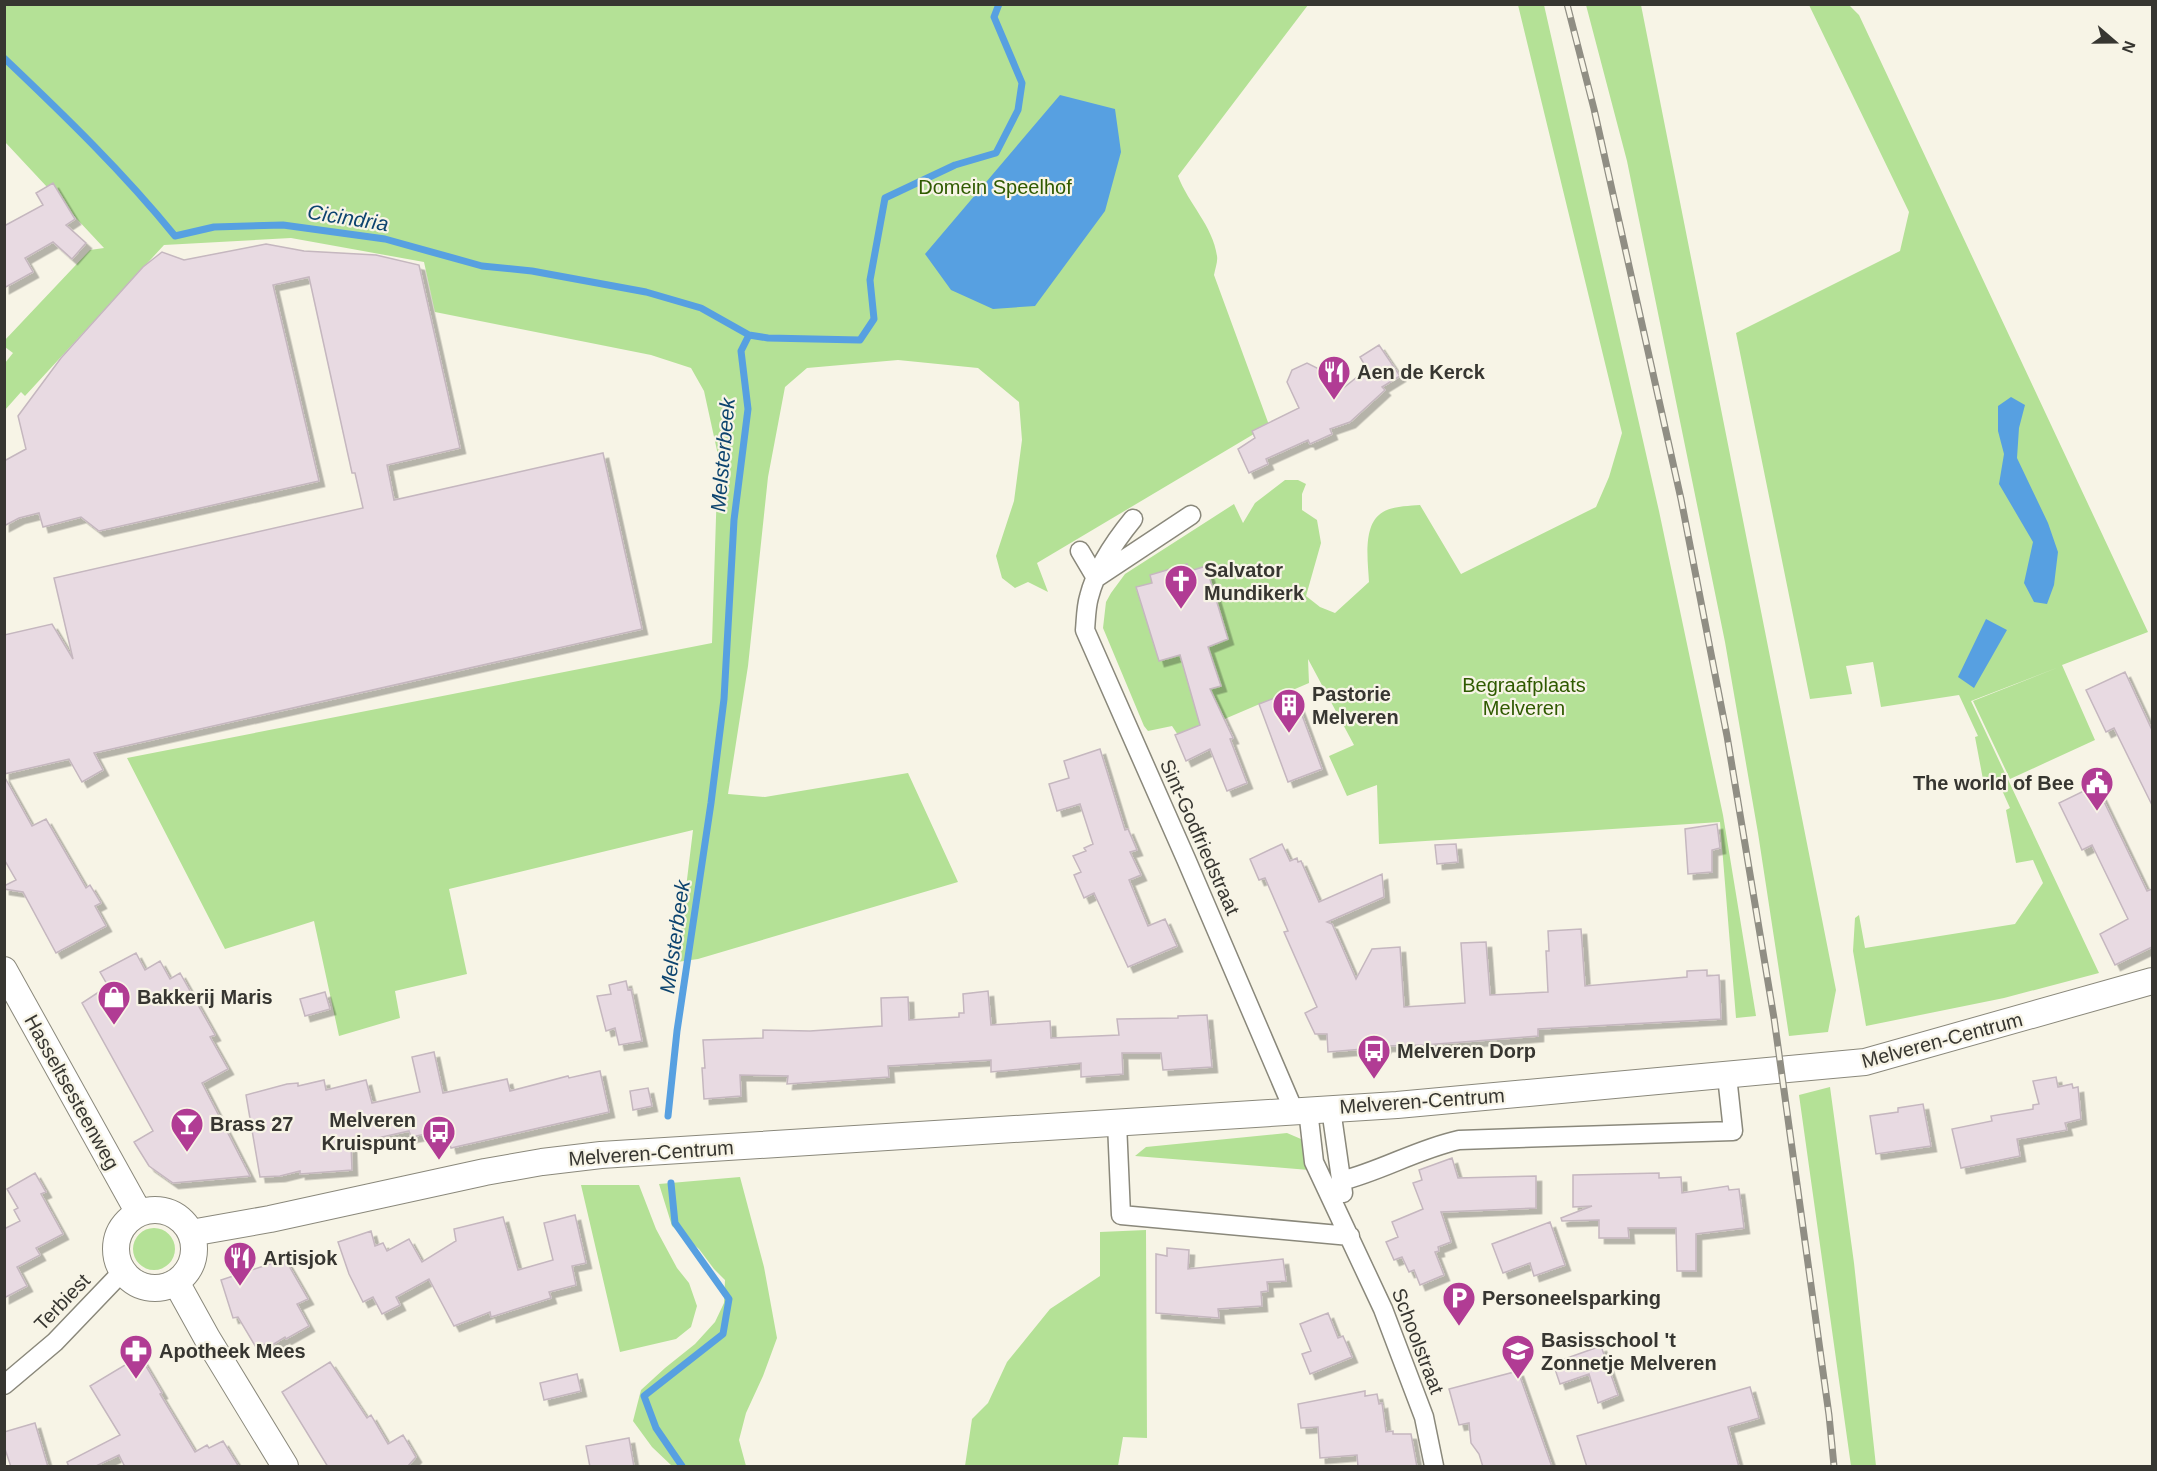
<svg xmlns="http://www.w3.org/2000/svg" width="2157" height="1471" font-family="Arial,sans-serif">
<defs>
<filter id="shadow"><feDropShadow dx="5.5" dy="5.5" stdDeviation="0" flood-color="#0004"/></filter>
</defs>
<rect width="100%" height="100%" fill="#f7f4e6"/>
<path fill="#b4e196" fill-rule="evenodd" d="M5,5H1308L1178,176C1188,203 1213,226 1217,256C1218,262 1215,269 1214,275L1269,425L1037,563L1048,592L1028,582L1015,588L1002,578L996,556L1014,501L1022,440L1019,402L978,368L898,360L807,368L785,387L768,477L748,666L728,794L765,797L908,773L958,882L698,959L677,962L693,830L449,889L467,974L395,991L400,1018L339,1036L314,921L225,949L127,758L712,643L718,455L704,391L691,368L651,355L435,312L424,262L291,238L164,245L25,396L21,392L5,410V363L13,353L5,347V340L90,250L104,248L5,142Z
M1518,5H1544L1659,511L1723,815L1756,1016L1736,1018L1720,822L1379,844L1377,785L1347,796L1329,756L1354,745L1308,659L1309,683L1180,738L1172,726L1148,731L1144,726L1103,628L1106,602L1111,593L1125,574L1234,504L1243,523L1255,503L1285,480H1298L1306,484L1302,494V510L1317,520L1321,543L1306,596L1320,607L1335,613L1369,582C1368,561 1362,524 1383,512C1392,506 1409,506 1420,505L1461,574L1596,507L1609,477L1622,433ZM1187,564L1190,571L1206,566L1228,639L1208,647L1192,695L1180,655L1159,660L1136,588L1152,583L1150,575Z
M1586,5H1641L1836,990L1828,1032L1789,1036L1758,833L1725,642L1627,161Z
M1809,5H1849L1859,15L2148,632L2062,665L2095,740L2010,779L1973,701L2059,667L1971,701L2099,973L2004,998L1866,1026L1853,951L1855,918L1859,915L1865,948L2015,924L2043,883L2033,860L2016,863L2006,810L2010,808L2001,788L1985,790L1975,737L1978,736L1959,695L1881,707L1873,662L1846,666L1852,694L1810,699L1736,333L1900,251L1909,212Z
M1830,1087L1854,1263L1876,1466H1851L1799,1095Z
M1287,1133L1301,1139L1309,1170L1135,1156L1146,1147Z
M740,1177L764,1267L777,1338L763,1376L746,1413L739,1440L746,1466H672L652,1447L633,1421L641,1390L665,1368L695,1344L715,1322L724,1303L725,1280L714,1269L699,1249L672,1226L659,1184Z
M581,1185H639L656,1229L677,1268L689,1283L697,1306L691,1327L676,1339L620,1352Z
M133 1249a21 21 0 1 1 42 0a21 21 0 1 1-42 0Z
M1146,1230L1147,1438L1123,1437L1118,1466H965L972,1419L988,1403L1007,1362L1050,1309L1100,1276V1232Z"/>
<path fill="#57a0e1" d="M1060,95L1115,109L1121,152L1105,211L1035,306L993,309L951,290L925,254Z
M2011,397L2025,405L2019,428L2017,458L2048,523L2058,552L2054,585L2047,604L2034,602L2024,583L2033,542L1999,484L2004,454L1998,431V406Z
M1986,619L2007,630L1974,688L1958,677Z"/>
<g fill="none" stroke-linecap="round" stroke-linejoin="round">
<path stroke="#57a0e1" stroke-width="7" d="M4,58C64,115 123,172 175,236L214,227L283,225L385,239L482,266L532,271L646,292L701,308L749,335
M668,1116L677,1031L711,803L724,699L734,520L748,409L741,351L749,335L768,338L860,340L874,319L870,280L885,198L955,165L996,153L1018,110L1022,83L994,17L999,4
M671,1183L675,1223L729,1299L723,1334L644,1396L656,1428L682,1466"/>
</g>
<path fill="#e8dae2" stroke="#c5b7bf" stroke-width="1.5" filter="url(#shadow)" d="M53,183L75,219L66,225L86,243L72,259L53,242L25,258L33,272L4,288V222L6,225L43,205L36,193Z
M266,244L304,251L376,255L419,265L460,448L387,465L394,500L603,453L642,629L94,753L103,770L82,782L69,759L4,774V635L52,624L73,659L54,578L363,508L355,473H352L309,277L273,285L319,481L99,531L81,517L43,527L39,513L19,518L4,526V461L26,449L18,416L61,358L143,267L162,252L184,260Z
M1379,345L1400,376L1382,387L1385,390L1350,422L1330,429L1332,434L1310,444L1308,440L1266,459L1268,464L1249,473L1238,449L1255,438L1252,431L1299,408L1287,382L1292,370L1307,363L1319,369L1332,397L1367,369L1360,357Z
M1187,564L1190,571L1206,566L1228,639L1208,647L1221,686L1210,689L1233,738L1230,739L1247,783L1227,791L1210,749L1186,761L1175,735L1200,725L1180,655L1159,661L1136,587L1152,583L1150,575Z
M2125,672L2152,730V805L2114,728L2106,732L2086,690Z
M1293,691L1322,769L1288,782L1259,704Z
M1100,749L1125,830L1128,829L1137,850L1130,852L1141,875L1129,880L1148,926L1165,919L1177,946L1128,967L1094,893L1084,898L1074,875L1081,872L1073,856L1086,851L1084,848L1093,844L1080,804L1057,811L1049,784L1069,778L1064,761Z
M4,776L32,826L46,819L86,888L90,885L101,903L95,906L106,926L56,953L23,892L4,889V886L16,880L4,859Z
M2096,785L2147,891L2152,889V947L2115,965L2100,934L2128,919L2092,845L2082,850L2059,803Z
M1717,824L1720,848L1712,850V872L1688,874L1685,829Z
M1282,844L1290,861L1297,858L1298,862L1301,861L1319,902L1382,874L1384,897L1327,922L1332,924L1356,979L1372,949L1400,947L1404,1007L1465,1003L1461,943L1486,942L1490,995L1548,992L1546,951H1549L1548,931L1581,929L1585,986L1687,977V971L1707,970V976L1719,975L1721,1019L1538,1029V1036L1424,1045L1386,1046L1381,1054L1372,1057L1363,1049L1328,1052L1327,1034H1315L1305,1013L1317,1007L1284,932L1288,931L1265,878L1259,880L1250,859Z
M1456,844L1458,862L1437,864L1435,845Z
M136,953L145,970L160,961L170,979L180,973L215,1035L210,1037L228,1069L202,1083L250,1176L173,1183L149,1166L134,1142L153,1131L82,1003L108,986L100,972Z
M626,981L628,990L631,989L642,1041L619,1045L615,1028L606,1031L597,996L611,994L609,985Z
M988,991L991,1025L1050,1021L1051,1038L1119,1035L1117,1019L1178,1018V1016L1207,1015L1212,1067L1163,1070L1161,1053H1122L1123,1074L1081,1077V1063L991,1072V1060L888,1066L889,1077L787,1084L788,1076L740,1075L741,1096L704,1099L702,1068H705L703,1040L763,1038V1030L810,1031L882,1026L881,998L908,997L909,1020L959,1017V1013H964L963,994Z
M325,992L330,1009L305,1016L300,999Z
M434,1052L443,1093L507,1079L510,1091L568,1076L569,1078L600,1071L609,1112L451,1148L446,1130L411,1137L409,1131L351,1144L352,1170L300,1174V1171L280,1176L260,1177L246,1095L287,1084L298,1083V1086L324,1080L326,1090L366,1080L372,1103L420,1092L412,1057Z
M2056,1077L2058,1087L2072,1084L2073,1088L2078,1087L2081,1119L2065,1123L2067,1130L2017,1139L2020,1156L1961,1168L1952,1129L1992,1121L1991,1116L2033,1109V1105L2039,1104L2033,1081Z
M648,1088L652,1106L633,1110L630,1091Z
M1923,1104L1931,1146L1876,1154L1870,1116L1898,1112V1108Z
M1452,1158L1458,1178L1536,1176V1208L1441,1212L1451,1242L1438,1247L1439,1251L1435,1252L1444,1275L1420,1285L1414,1270L1409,1272L1402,1257L1394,1260L1386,1242L1398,1237L1392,1222L1423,1209L1413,1183L1422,1180L1419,1170Z
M35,1173L46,1192L41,1194L63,1234L36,1248L40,1255L17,1267L27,1286L4,1298V1229L20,1221L14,1210L18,1208L7,1189Z
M1659,1173V1178L1681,1177L1682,1193L1728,1186L1729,1190L1739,1189L1744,1228L1696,1234V1271H1677L1676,1228H1628L1629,1238H1599V1220L1562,1221L1561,1218L1592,1206L1573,1207V1175Z
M575,1215L586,1263L572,1266L576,1285L549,1292L551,1298L491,1317L490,1312L454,1326L429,1279L396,1297L400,1305L382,1314L373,1297L363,1302L349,1274L338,1242L371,1231L375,1246L383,1243L387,1251L409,1239L422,1262L456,1241L454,1229L503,1217L518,1270L553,1260L544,1223Z
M1550,1222L1565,1265L1534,1276L1530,1263L1503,1273L1492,1244Z
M1167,1248L1189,1250L1188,1269L1283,1259L1286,1281L1267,1282L1268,1291L1261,1292L1262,1306L1218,1309L1219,1318L1156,1313V1254L1167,1256Z
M285,1259L308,1299L297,1304L309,1326L286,1339L285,1337L269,1347L267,1343L257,1349L238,1317L233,1318L221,1280Z
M1328,1313L1338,1338L1343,1336L1352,1357L1310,1374L1302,1354L1311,1351L1300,1324Z
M1601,1346L1618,1395L1598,1403L1589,1374L1560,1384L1553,1363Z
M140,1356L162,1393L160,1394L195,1452L207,1445L209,1448L223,1441L239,1467H125L119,1455L94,1467H69L67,1462L120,1435L90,1386Z
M330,1362L367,1418L371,1415L388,1444L403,1435L416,1457L407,1467H328L282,1392Z
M1518,1371L1552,1467H1483L1479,1454L1471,1443L1469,1423L1459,1425L1449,1389Z
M577,1374L581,1391L544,1400L540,1383Z
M1750,1387L1759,1418L1728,1427L1739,1467H1587L1577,1436Z
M1365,1391V1396L1377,1394L1379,1404L1382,1403L1386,1432L1393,1431V1434H1411L1417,1467H1358L1357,1455L1320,1458L1318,1427L1301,1428L1298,1404Z
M35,1423L48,1467H11L4,1446V1432Z
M629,1438L634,1467H590L586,1446Z"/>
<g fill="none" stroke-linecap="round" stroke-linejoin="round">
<g stroke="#8a887b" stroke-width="21">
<path id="minor" d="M1133,519C1115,541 1096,569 1089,597C1086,607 1086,619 1085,630L1186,859L1294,1111
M1080,551L1096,578L1191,515
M1331,1109L1343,1193
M1308,1110L1314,1162L1383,1309L1424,1417L1434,1466
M1117,1123L1121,1215L1350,1236
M1341,1181C1381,1171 1418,1149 1459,1140L1733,1131L1727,1076
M4,1385L55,1342L122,1272"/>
</g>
<g stroke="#8a887b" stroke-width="28">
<path id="secondary" d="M4,970L139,1213
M116 1249a39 39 0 1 1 78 0a39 39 0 1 1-78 0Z
M191,1233L270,1219L485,1172L542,1162L601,1155L1397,1105L1865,1062L2152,981
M176,1282L207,1338L285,1466"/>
</g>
<use href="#minor" stroke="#fff" stroke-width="18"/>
<use href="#secondary" stroke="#fff" stroke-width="26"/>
<g stroke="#908e84" stroke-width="7">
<path id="rail" d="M1567,4L1594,109L1681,499L1727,736L1774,1018L1829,1415L1834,1466"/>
</g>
<use href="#rail" stroke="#f7f4e6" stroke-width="4.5" stroke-dasharray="14" stroke-linecap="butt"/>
</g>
<defs>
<g id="restaurant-pin" transform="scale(1.725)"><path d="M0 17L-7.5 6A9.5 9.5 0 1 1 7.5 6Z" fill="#b13c94" stroke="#f7f4e6"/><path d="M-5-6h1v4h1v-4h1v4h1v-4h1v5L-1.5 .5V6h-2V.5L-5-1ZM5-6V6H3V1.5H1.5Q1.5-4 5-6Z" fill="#fff"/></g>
<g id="church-pin" transform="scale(1.725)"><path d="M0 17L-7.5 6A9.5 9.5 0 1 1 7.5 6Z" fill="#b13c94" stroke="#f7f4e6"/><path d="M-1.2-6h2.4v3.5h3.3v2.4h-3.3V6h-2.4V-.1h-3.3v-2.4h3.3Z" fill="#fff"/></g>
<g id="building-pin" transform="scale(1.725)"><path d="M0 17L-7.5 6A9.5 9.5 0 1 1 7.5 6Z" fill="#b13c94" stroke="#f7f4e6"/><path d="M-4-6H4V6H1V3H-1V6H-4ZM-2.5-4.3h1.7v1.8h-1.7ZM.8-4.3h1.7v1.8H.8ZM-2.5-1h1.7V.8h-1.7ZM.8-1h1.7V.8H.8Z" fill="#fff"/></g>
<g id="civic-pin" transform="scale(1.725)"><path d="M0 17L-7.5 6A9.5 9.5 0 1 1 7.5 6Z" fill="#b13c94" stroke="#f7f4e6"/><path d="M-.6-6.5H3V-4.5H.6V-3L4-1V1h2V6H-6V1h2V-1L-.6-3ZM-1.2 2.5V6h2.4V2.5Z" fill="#fff"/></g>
<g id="shop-pin" transform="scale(1.725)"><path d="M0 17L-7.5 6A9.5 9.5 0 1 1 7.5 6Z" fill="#b13c94" stroke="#f7f4e6"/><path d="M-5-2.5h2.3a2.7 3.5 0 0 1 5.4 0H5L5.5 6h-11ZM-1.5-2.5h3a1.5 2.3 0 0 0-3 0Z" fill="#fff"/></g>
<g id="bus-pin" transform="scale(1.725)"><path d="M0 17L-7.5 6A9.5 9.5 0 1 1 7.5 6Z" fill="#b13c94" stroke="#f7f4e6"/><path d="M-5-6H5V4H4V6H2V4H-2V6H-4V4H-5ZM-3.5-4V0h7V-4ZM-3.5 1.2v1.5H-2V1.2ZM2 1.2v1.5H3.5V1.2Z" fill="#fff"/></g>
<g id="bar-pin" transform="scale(1.725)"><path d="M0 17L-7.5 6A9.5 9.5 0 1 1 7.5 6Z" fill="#b13c94" stroke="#f7f4e6"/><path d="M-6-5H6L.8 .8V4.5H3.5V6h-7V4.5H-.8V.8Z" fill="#fff"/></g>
<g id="parking-pin" transform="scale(1.725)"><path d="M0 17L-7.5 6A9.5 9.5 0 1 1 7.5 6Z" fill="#b13c94" stroke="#f7f4e6"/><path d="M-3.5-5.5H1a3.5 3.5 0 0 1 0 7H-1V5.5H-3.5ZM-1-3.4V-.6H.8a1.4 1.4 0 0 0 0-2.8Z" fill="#fff"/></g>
<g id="pharmacy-pin" transform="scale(1.725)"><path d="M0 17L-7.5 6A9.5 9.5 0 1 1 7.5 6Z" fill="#b13c94" stroke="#f7f4e6"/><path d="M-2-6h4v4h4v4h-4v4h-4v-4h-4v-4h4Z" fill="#fff"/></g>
<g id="school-pin" transform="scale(1.725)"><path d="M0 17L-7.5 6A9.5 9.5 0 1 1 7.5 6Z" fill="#b13c94" stroke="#f7f4e6"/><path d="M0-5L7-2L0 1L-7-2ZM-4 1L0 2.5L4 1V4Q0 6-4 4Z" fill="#fff"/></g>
</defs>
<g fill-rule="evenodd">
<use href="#restaurant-pin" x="1334" y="372"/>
<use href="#church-pin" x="1181" y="581"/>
<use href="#building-pin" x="1289" y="705"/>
<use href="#civic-pin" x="2097" y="783"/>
<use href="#shop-pin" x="114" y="997"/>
<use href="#bus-pin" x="1374" y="1051"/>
<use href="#bar-pin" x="187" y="1124"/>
<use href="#bus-pin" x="439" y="1132"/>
<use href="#restaurant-pin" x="240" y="1258"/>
<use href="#parking-pin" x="1459" y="1298"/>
<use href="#pharmacy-pin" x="136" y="1351"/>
<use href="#school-pin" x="1518" y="1351"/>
</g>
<g text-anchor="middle" stroke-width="4.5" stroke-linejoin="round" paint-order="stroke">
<g font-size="20" fill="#2f5a00" stroke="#f7f4e6">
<text x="995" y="194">Domein Speelhof</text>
<text x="1524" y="692">Begraafplaats<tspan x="1524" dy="23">Melveren</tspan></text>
</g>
<g font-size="20" font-weight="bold" fill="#373631" stroke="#f7f4e6" text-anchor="start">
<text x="1357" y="379">Aen de Kerck</text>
<text x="1204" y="577">Salvator<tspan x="1204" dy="23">Mundikerk</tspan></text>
<text x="1312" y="701">Pastorie<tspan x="1312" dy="23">Melveren</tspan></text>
<text x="2074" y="790" text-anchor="end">The world of Bee</text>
<text x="137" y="1004">Bakkerij Maris</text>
<text x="1397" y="1058">Melveren Dorp</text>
<text x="416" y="1127" text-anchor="end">Melveren<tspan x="416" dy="23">Kruispunt</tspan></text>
<text x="210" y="1131">Brass 27</text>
<text x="263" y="1265">Artisjok</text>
<text x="1482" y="1305">Personeelsparking</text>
<text x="1541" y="1347">Basisschool 't<tspan x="1541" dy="23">Zonnetje Melveren</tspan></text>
<text x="159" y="1358">Apotheek Mees</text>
</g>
<g font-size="20" fill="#373631" stroke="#f7f4e6">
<text transform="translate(1200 837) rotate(66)" y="7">Sint-Godfriedstraat</text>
<text transform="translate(1942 1040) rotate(-15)" y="7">Melveren-Centrum</text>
<text transform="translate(72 1092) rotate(61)" y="7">Hasseltsesteenweg</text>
<text transform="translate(1422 1101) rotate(-4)" y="7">Melveren-Centrum</text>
<text transform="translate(651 1153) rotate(-4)" y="7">Melveren-Centrum</text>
<text transform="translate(62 1302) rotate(-46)" y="7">Terbiest</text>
<text transform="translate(1418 1341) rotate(69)" y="7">Schoolstraat</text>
</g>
<g font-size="21" font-style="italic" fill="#0d446f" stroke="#f7f4e6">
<text transform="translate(348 218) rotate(9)" y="7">Cicindria</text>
<text transform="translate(723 455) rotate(-85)" y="7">Melsterbeek</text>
<text transform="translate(675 937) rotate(-82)" y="7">Melsterbeek</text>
</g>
</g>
<rect width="2157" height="1471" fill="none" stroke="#373631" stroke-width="12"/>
<g transform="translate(2115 42) rotate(110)" stroke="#f7f4e6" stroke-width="4.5" paint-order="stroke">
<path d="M0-4.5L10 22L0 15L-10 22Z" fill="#373631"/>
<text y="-9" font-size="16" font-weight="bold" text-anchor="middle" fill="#373631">N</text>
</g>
</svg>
